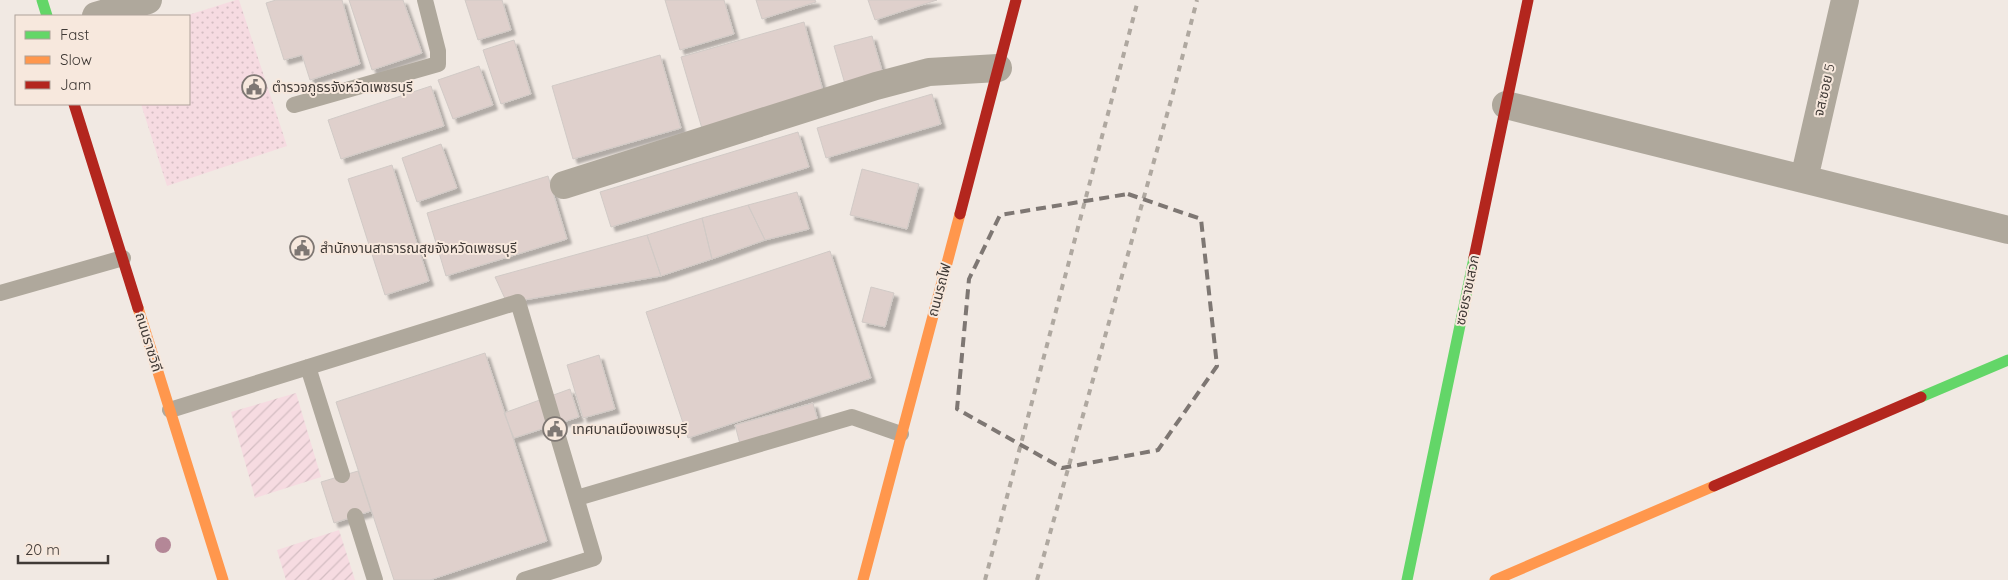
<svg xmlns="http://www.w3.org/2000/svg" width="2008" height="580" font-family="Quicksand,'Noto Sans Thai',sans-serif">
<defs>
<pattern id="grass-dots" width="8" height="8" patternUnits="userSpaceOnUse" patternTransform="scale(1.25)"><rect width="8" height="8" fill="#f6dbe1"/><path d="M2 2h.1M6 6h.1" fill="none" stroke="#d4bdc2" stroke-width="1.8" stroke-linecap="round"/></pattern>
<pattern id="garden-furrows" width="10" height="10" patternUnits="userSpaceOnUse" patternTransform="scale(1.25)"><rect width="10" height="10" fill="#f6dbe1"/><path d="M-1 1l2-2M0 10L10 0M9 11l2-2" fill="none" stroke="#d4bdc2"/></pattern>
<filter id="shadow"><feDropShadow dx="4.5" dy="4.5" stdDeviation="1" flood-color="#0004"/></filter>
</defs>
<rect width="100%" height="100%" fill="#f1e9e3"/>
<path fill="url(#grass-dots)" d="M236,0H239L287,146L167,186L141,104H189V16H185Z"/>
<path fill="url(#garden-furrows)" d="M296,393L321,477L255,498L231,412Z
M339,530L355,580H286L277,550Z"/>
<path fill="#dfd0cc" stroke="#d1cac6" filter="url(#shadow)" d="M276,0H342L360,64L310,80L302,55L284,60L266,3Z
M349,0H403L422,53L372,70Z
M465,0H502L511,30L478,40Z
M665,0H724L734,34L680,50Z
M756,0H815L816,2L762,19Z
M868,0H937L875,20Z
M804,22L825,98L703,132L681,57Z
M872,36L883,74L845,84L834,46Z
M514,40L531,94L501,104L483,50Z
M660,55L681,128L573,159L552,86Z
M479,66L493,105L453,119L438,80Z
M431,86L444,126L341,159L328,120Z
M932,94L941,124L826,158L817,128Z
M798,132L809,167L611,227L600,192Z
M441,144L457,188L417,202L402,158Z
M392,165L429,281L385,295L348,179Z
M862,169L919,184L907,229L850,215Z
M548,176L567,239L446,276L427,213Z
M797,192L809,229L765,240L748,205Z
M748,205L765,240L712,259L702,218Z
M702,218L712,259L661,276L647,235Z
M647,235L661,276L507,303L495,277Z
M830,251L871,378L688,438L646,312Z
M871,287L894,293L885,327L862,322Z
M485,353L547,541L430,580H394L336,402Z
M599,355L615,409L583,418L567,365Z
M570,389L579,417L514,438L504,413Z
M813,403L818,421L740,444L735,425Z
M358,471L371,511L334,523L321,482Z"/>
<g fill="none" stroke-linecap="round" stroke-linejoin="round">
<path stroke="#afa89c" stroke-width="16" d="M294,105L438,64V51L425,0
M0,293L123,258
M308,367L342,475
M170,410L518,302L594,558L524,580
M577,498L852,417L901,434
M355,516L375,580"/>
<path stroke="#afa89c" stroke-width="28" d="M96,16L148,0
M1506,105L2008,230
M1804,179L1845,0
M564,185L876,86L929,72L998,68"/>
<path stroke="#63d668" stroke-width="11" d="M42,0L47,16
M1921,397L2008,360
M1407,580L1474,258"/>
<path stroke="#ff974d" stroke-width="11" d="M138,308L223,580
M863,580L960,214
M1495,580L1714,486"/>
<path stroke="#b3261e" stroke-width="11" d="M74,104L138,308
M960,214L1016,0
M1474,258L1528,0
M1714,486L1921,397"/>
<path stroke="#afa8a0" stroke-width="4" stroke-dasharray="6 6" stroke-linecap="butt" d="M985,580L1138,0
M1037,580L1173,93L1197,0"/>
</g>
<circle fill="#b48797" cx="163" cy="545" r="8"/>
<path fill="none" stroke="#7e7773" stroke-width="4" stroke-dasharray="10 6" stroke-linejoin="round" d="M1128,194L1201,219L1217,366L1158,450L1062,468L957,409L969,279L1000,215Z"/>
<defs>
<g id="civic-ring" transform="scale(1.25)"><circle r="9.5" fill="#f7e8dd" stroke="#7e7773" stroke-width="1.5"/><path d="M-.6-6.5H3V-4.5H.6V-3L4-1V1h2V6H-6V1h2V-1L-.6-3ZM-1.2 2.5V6h2.4V2.5Z" fill="#7e7773"/></g>
</defs>
<g fill-rule="evenodd">
<use href="#civic-ring" x="254" y="87"/>
<use href="#civic-ring" x="302" y="248"/>
<use href="#civic-ring" x="555" y="429"/>
</g>
<g text-anchor="middle" stroke-width="4" stroke-linejoin="round" paint-order="stroke">
<g font-size="14" fill="#403a36" stroke="#f7e8dd" text-anchor="start">
<text x="272" y="92">ตำรวจภูธรจังหวัดเพชรบุรี</text>
<text x="320" y="253">สำนักงานสาธารณสุขจังหวัดเพชรบุรี</text>
<text x="572" y="434">เทศบาลเมืองเพชรบุรี</text>
</g>
<g font-size="14" fill="#403a36" stroke="#f7e8dd">
<text transform="translate(1824 90) rotate(-77)" y="5">จส.ซอย 5</text>
<text transform="translate(939 290) rotate(-75)" y="5">ถนนรถไฟ</text>
<text transform="translate(1467 290) rotate(-78)" y="5">ซอยราชเสวก</text>
<text transform="translate(149 342) rotate(73)" y="5">ถนนราชวิถี</text>
</g>
</g>
<rect x="15" y="15" width="175" height="90" fill="#f7e8dd" stroke="#aea29a"/>
<rect x="25" y="31" width="25" height="8" fill="#63d668" stroke="#aea29a"/>
<text x="60" y="40" font-size="15" fill="#403a36">Fast</text>
<rect x="25" y="56" width="25" height="8" fill="#ff974d" stroke="#aea29a"/>
<text x="60" y="65" font-size="15" fill="#403a36">Slow</text>
<rect x="25" y="81" width="25" height="8" fill="#b3261e" stroke="#aea29a"/>
<text x="60" y="90" font-size="15" fill="#403a36">Jam</text>
<path d="M18 555v8h90v-8" fill="none" stroke="#403a36" stroke-width="2.5"/>
<text x="25" y="555" font-size="15" fill="#403a36" stroke="#f7e8dd" stroke-width="4" paint-order="stroke">20 m</text>
</svg>
